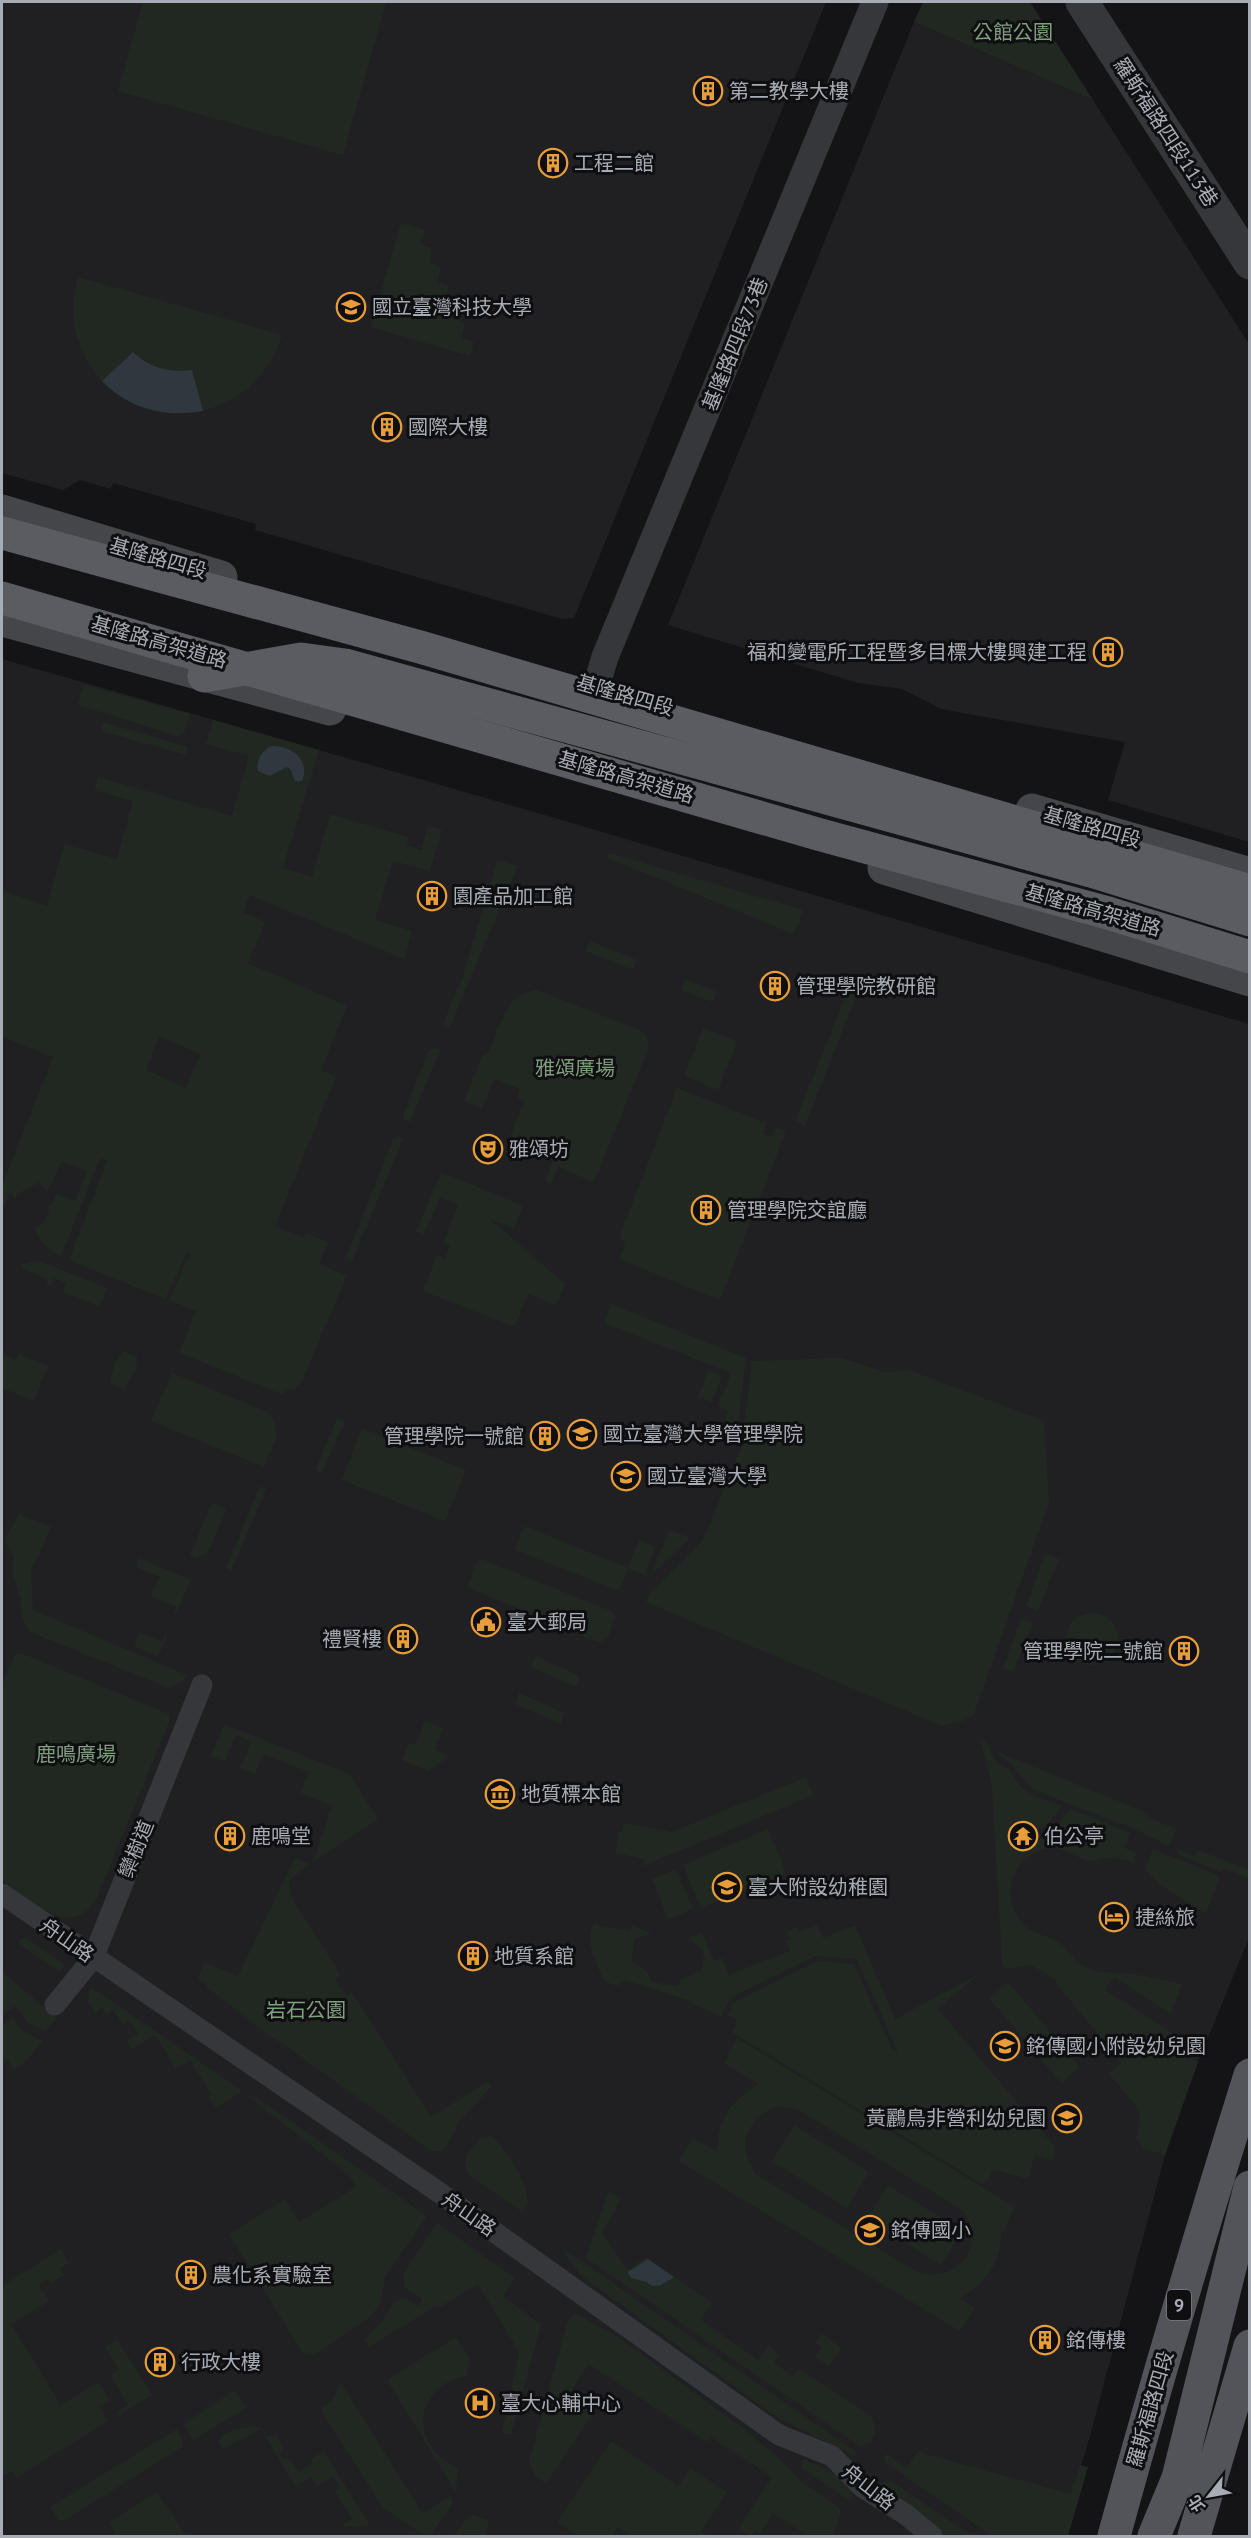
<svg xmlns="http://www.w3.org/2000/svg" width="1251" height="2538" font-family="'PT Sans','Noto Sans TC',sans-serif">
<rect width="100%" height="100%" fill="#141416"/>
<path fill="#202023" d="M2,2H826L574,618L562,619L255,530L256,524L113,483L111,489L80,480L63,490L2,473Z
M914,22L1093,100L1249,344V842L1108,800L1125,742L941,709L902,689L858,683L668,625Z
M2,659L538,813L1249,1024V1938L1198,2062L1165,2155L1090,2436L1060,2536H2Z"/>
<path fill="#212821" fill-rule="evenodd" d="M143,2H386L343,155L118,91Z
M923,2H1030L1093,100L914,22Z
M401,223L425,230L421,244L432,248L429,263L441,267L437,282L449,286L445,300L458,304L453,319L465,323L461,338L474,342L470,356L371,327Z
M78,277L282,335C269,374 243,400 203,411L192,370C169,373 150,368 133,352L102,381C75,351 67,316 78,277Z
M84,685L190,714L184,733L178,736L78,705Z
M213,720L319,750L283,868L312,877L330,814L408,837L406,845L421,850L428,826L442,830L430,871L393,861L375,920L412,931L404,959L250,895L243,912L265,922L248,963L347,1006L321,1070L336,1077L275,1226L304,1238L306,1233L328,1242L319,1264L347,1275L301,1383L294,1389L286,1390L284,1395L179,1353L196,1311L169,1300L190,1254L187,1253L165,1299L69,1260L107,1161L100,1158L61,1256C50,1252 36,1239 35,1227L44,1222L50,1211L47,1207L52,1204L56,1194L75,1201L87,1171L62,1161L47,1192L40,1182L17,1194L15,1199L10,1191L2,1212V1186L53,1057L2,1037V890L47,906L64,844L117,859L133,801L94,790L98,777L232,816L249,756L206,744ZM159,1036L200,1054L186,1088L146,1070Z
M103,722L188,747L186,755L101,731Z
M609,853L803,910L794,934L608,858Z
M497,860L518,866L449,1029L442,1026L463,976Z
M590,941L637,960L633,970L586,951Z
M685,979L717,992L713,1002L681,990Z
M851,983L860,986L805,1126L795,1121Z
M537,990L642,1031L647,1038L649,1047L594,1182L558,1167L551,1184L545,1181L554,1158L509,1139L525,1101L517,1098L520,1089L494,1079L482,1109L464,1101L482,1056L489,1052C500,1027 505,992 537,990Z
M703,1028L737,1041L718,1090L684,1076Z
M435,1048L440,1050L410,1122L405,1120L403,1115L429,1050Z
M677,1088L766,1123L763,1134L772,1137L775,1127L786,1131L720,1300L619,1259L626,1242L619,1238Z
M398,1137L403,1139L352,1261L346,1258L393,1139Z
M441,1172L523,1206L514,1228L490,1219L565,1284L556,1305L528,1294L515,1327L423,1291L437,1255L445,1258L450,1246L443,1243L458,1205L440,1197L424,1235L416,1232Z
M33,1261L42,1262L107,1288L100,1307L63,1292L66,1283L54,1278L51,1286L46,1285L48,1279L21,1268L23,1264Z
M611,1304L746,1358L737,1433L722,1429L728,1411L718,1406L731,1373L604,1323Z
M124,1351L137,1357C138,1367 131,1383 123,1389L111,1384C110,1374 116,1358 124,1351Z
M2,1354L16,1360L19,1354L48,1366L34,1401L2,1388Z
M841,1358L885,1372L909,1370L1044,1421L1049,1502L974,1714L963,1721L942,1726L646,1602L649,1594L697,1547L706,1533L741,1448L752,1361Z
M708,1370L722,1376L712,1402L698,1397Z
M172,1373L270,1413C274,1420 275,1428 277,1436L264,1467L151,1421Z
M337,1418L345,1421L322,1473L315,1470Z
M362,1428L466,1470L445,1521L342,1480Z
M260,1486L266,1489L231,1571L228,1570L226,1568Z
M212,1503L226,1509L208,1553L196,1558L190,1555Z
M19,1514L51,1527L31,1572L33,1610L187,1675L185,1680L169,1688L30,1632L22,1619L21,1601L12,1570L14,1558L4,1540Z
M524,1526L628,1568L639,1540L655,1547L645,1575L628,1568L619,1591L515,1550Z
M669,1530L690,1538L651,1575Z
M1045,1554L1059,1559L1038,1611L1026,1606Z
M139,1558L191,1580L176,1614L174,1613L176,1607L151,1596L159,1577L136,1567Z
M481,1559L611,1611L615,1616L608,1637L601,1642L595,1641L467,1587L476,1563Z
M1066 1639a26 26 0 1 1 52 0a26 26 0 1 1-52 0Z
M1021,1619L1033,1623L1013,1672L1003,1668Z
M139,1632L162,1642L165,1635L167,1636L158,1657L134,1646Z
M21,1653L169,1714L170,1720L97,1897C73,1943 29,1900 2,1881V1686L14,1656Z
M535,1656L580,1676L576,1687L530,1667Z
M519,1693L565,1713L561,1724L515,1704Z
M425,1721L443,1728L435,1750L449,1756L428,1771L402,1760L409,1743L415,1745Z
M224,1724L349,1774L378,1819L313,1862L332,1806L301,1793L309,1772L264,1754L255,1774L240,1768L251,1742L236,1735L225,1762L211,1756Z
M985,1741L999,1765L1009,1769L1019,1786L1038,1798L1062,1806L1046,1827L1029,1829L1027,1825L1019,1826L1014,1834L1020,1843L1052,1837V1833L1070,1809L1130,1833L1124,1848L1137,1853L1133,1862C1122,1859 1112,1857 1101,1858C1098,1859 1095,1861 1092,1861C1076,1861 1067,1844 1045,1849C1010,1857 999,1901 1024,1925C1033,1934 1046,1935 1057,1941C1068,1947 1073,1962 1087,1968C1100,1974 1110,1972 1123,1973C1143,1975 1163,1980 1182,1984L1171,2014L1114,1977L1105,1990L1174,2034L1167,2045L1198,2062L1165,2155L1143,2148L1137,2139L1140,2118L1137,2107L1109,2074L1121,2063L1056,1983L1057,1981L1031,1965L1005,1969L1002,1961L992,1786L981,1742Z
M995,1751L1140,1810L1152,1819L1176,1829L1169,1846L1132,1828L1034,1790C1025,1782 1021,1776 1014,1767C1010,1760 1002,1760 995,1751Z
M806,1777L814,1795L643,1866L644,1859L615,1853L619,1832H622L624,1823L672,1832Z
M768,1829L786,1873L701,1908L683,1865Z
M1153,1849L1220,1876L1206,1914L1159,1884L1145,1869Z
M1179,1849L1194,1856L1197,1850L1248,1869V1878L1223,1868L1221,1872L1177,1854Z
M295,1858L310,1864L289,1880L291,1897L341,1975L335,1979L346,1996L352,1992L431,2117L489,2081L492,2086L457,2124L452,2138L442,2151H431L412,2137L286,2046C257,2030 234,2006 206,1987L207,1984L198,1980L204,1962L238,1976Z
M676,1869L693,1909L668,1919L652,1879Z
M594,1924L600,1925L601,1929L602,1926L630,1931L632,1926L652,1933L634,1940L632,1961L648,1973L652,1982L677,1986L682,1979L702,1971L704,1951L688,1938L702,1932L714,1961L722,1958L729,1975L790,1951L786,1941L791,1939L787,1931L796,1927L799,1932L817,1925L823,1938L855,1925L895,2019L979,1974L938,2009L1055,2147L1052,2160L1038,2156L1034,2157L1028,2179L994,2170L984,2185L732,2032L737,2019L728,2015L733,2003L817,1961L854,1964L892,2049L898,2053L857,1959L815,1956L730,1998L721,2017L691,2003L693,2002L625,1980L617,1986L604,1981C597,1965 583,1940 594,1924Z
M25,1937L64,1964L60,1972L19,1944V1940Z
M2,1972L54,2015L56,2020L44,2031L27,2022L16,2006L2,2015Z
M1008,1982L1080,2067L1061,2083L989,1998Z
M91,1987L241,2090V2092L216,2108L208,2096L211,2094L190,2060L176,2069L155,2035L132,2049L127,2040L139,2033L128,2021L123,2025L113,2010L106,2014L102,2008L95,2013C89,2003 86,1997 91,1987Z
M14,2018L21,2030L43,2041L23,2065L14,2070L7,2059L2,2061V2025Z
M736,2038L1015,2207L1003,2231L1001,2230C1002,2261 987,2283 960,2298L975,2308L960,2331L679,2161L693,2138L717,2152C718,2119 731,2100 759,2084L724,2063ZM776,2107L797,2109L962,2210C988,2244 960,2283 919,2273L757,2175C735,2149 746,2118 776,2107Z
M248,2096L256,2097L427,2216L386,2276L380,2304L370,2317L316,2354L308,2355L302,2352L229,2234L285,2199L299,2222L356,2187L349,2175Z
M794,2125L869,2172L847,2208L772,2161Z
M492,2137C508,2151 527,2182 528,2204L521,2211L469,2175C460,2159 470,2149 482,2138Z
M888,2185L962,2231L941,2265L867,2219Z
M608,2192L622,2198L602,2233L627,2270L646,2257L712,2303L701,2320L758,2360L769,2345L779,2355L774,2363L793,2376L799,2369L870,2415C876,2426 877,2433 870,2444L868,2442L861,2447L586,2258Z
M437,2223L515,2278L503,2297L541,2324L511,2435L502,2432L519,2352L478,2284L438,2308L436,2306L369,2347L364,2339L379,2325L394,2302L403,2298L419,2306L422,2299L405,2288L403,2274Z
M61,2249L69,2263L60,2268L64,2275L51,2283L48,2279L39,2285L49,2301L11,2324L61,2405L99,2382L110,2401L100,2407L108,2421L16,2478L12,2471L2,2477V2286Z
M564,2249L856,2452L854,2456L775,2416L583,2277L565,2255Z
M575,2314L615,2335L744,2429L780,2459L802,2482L837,2506L841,2511L833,2536H808L773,2513L760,2533L755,2531L750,2536L738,2529L772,2477L711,2437L707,2442L589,2364L572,2389L598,2406L546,2484L534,2474L529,2461L568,2320Z
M822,2334L842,2348L829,2366L815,2357L822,2347L816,2342Z
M456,2337L470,2359L466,2376C413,2386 408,2447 458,2468L456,2492L387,2380Z
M117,2339L152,2395L118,2416L116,2413L128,2405L110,2375L119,2369L105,2347Z
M342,2384L422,2513L451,2496L453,2504L430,2535L422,2534L383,2508L325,2417L322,2407L332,2401L339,2385Z
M235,2390L246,2408L193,2440L184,2424Z
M252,2426L262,2428L267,2436L276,2435L283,2447L280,2454L283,2459H290L299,2472L313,2463L311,2459L323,2451L370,2525L358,2527L341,2526L352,2519L335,2491L340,2487L334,2477L317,2486L311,2477L295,2486L261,2429L223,2449L219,2443L221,2436L235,2429Z
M177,2429L183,2440L182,2447L63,2521L58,2520L50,2507Z
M611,2441L678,2486L690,2468L727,2492L701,2532L708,2536H632L618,2527L611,2536H579L557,2522Z
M919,2450L925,2454L1071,2494L1080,2465L1088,2467L1068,2536H992L885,2462L884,2458L886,2454L906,2468Z
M805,2460L834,2473L853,2493L851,2499H847L802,2468L801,2462Z
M891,2481L972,2536H946L882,2493L880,2486L883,2482Z
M157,2492L187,2536H117L109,2522Z
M472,2515L489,2520L485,2536H454L467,2518Z"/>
<path fill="#2e383e" d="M133,352C150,368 169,373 192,370L203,411C165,418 129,409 102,381Z
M271,746C291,745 311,760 302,781H295L291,770L287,767L270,776L258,771C256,759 261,752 271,746Z
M648,2259L674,2277L661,2285L652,2286L646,2282L631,2278L628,2272Z"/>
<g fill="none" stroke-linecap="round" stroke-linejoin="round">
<path stroke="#35373b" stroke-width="21" d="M2,1894L437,2191L779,2435L832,2456L862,2487L905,2514L932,2536
M55,2005L93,1958L202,1685"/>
<path stroke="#35373b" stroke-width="27" d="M596,687L605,657L875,2"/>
<path stroke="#35373b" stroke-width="33" d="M1082,2L1250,263"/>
<path stroke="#44464a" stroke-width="33" d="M2,511L221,577
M2,620L330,709
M1032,810L1250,874
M884,868L1250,980"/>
<path stroke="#525459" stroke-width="33" d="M1114,2536C1156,2382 1202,2228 1250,2075
M1154,2536L1178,2478L1250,2187
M1194,2536L1250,2346"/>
<path stroke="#5a5c62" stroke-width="33" d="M204,676L301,659L345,665L1091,871L1250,920"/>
<path stroke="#5a5c62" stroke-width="33" d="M2,533L420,647L1250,891
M2,598L821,835L1108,913L1250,957"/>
</g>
<defs>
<g id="building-ring" transform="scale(1.5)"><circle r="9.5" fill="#0f0f11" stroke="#e79e3a" stroke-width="1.5"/><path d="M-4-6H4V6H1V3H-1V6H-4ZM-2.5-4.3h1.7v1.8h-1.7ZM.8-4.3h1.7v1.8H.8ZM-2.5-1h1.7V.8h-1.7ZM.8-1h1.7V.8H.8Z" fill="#e79e3a"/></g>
<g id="university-ring" transform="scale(1.5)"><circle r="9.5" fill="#0f0f11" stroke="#e79e3a" stroke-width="1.5"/><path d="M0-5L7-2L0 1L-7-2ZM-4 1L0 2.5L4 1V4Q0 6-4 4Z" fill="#e79e3a"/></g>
<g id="theatre-ring" transform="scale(1.5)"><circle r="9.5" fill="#0f0f11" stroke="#e79e3a" stroke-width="1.5"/><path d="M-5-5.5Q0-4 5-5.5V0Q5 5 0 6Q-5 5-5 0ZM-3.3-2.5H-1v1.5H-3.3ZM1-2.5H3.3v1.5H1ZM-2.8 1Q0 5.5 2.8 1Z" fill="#e79e3a"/></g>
<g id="civic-ring" transform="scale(1.5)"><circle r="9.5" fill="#0f0f11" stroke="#e79e3a" stroke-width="1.5"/><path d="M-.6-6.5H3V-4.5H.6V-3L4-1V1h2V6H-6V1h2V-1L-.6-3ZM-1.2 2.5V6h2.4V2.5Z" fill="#e79e3a"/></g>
<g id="museum-ring" transform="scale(1.5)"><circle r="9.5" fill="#0f0f11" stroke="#e79e3a" stroke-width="1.5"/><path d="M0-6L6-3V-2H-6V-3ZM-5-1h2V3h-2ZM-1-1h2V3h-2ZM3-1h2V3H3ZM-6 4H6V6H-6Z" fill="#e79e3a"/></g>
<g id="temple-ring" transform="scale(1.5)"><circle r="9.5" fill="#0f0f11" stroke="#e79e3a" stroke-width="1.5"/><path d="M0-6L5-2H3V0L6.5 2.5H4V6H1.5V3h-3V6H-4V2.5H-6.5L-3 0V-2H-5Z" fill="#e79e3a"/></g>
<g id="school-ring" transform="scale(1.5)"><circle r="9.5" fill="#0f0f11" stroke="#e79e3a" stroke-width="1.5"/><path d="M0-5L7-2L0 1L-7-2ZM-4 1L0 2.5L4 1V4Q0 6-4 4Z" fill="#e79e3a"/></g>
<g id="hotel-ring" transform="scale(1.5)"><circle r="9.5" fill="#0f0f11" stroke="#e79e3a" stroke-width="1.5"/><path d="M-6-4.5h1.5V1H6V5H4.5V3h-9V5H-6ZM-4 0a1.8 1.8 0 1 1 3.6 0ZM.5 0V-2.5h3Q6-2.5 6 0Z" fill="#e79e3a"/></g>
<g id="hospital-ring" transform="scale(1.5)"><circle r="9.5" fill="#0f0f11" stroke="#e79e3a" stroke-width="1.5"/><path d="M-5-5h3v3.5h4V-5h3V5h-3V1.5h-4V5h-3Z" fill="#e79e3a"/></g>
</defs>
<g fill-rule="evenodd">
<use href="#building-ring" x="708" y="91"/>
<use href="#building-ring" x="553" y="163"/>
<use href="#university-ring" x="351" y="307"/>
<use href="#building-ring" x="387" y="427"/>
<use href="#building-ring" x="1108" y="652"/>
<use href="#building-ring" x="432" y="896"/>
<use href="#building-ring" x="775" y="986"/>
<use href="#theatre-ring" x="488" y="1149"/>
<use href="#building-ring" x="706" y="1210"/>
<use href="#university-ring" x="582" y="1434"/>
<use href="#building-ring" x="545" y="1436"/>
<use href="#university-ring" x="626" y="1476"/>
<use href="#civic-ring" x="486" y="1622"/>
<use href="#building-ring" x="403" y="1639"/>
<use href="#building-ring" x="1184" y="1651"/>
<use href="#museum-ring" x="500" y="1794"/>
<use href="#building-ring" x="230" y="1836"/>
<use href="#temple-ring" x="1023" y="1836"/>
<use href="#school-ring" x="727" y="1887"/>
<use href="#hotel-ring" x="1114" y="1917"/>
<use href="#building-ring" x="473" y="1956"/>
<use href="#school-ring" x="1005" y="2046"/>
<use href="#school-ring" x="1067" y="2118"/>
<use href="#school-ring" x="870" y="2230"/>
<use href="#building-ring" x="191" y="2275"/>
<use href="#building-ring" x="1045" y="2340"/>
<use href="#building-ring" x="160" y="2362"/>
<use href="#hospital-ring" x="480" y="2403"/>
</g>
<g text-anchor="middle" stroke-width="6" stroke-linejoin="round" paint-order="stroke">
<rect fill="#0f0f11" stroke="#797d84" stroke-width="1.5" x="1167" y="2290" width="24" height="30" rx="4.5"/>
<g font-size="18" font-weight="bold" fill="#a7acb5">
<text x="1179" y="2311">9</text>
</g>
<g font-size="20" fill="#809f7f" stroke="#0f0f11">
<text x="1013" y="39">公館公園</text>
<text x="575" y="1075">雅頌廣場</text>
<text x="76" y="1761">鹿鳴廣場</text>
<text x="306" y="2017">岩石公園</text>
</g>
<g font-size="20" fill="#a7acb5" stroke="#0f0f11" text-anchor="start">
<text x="729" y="98">第二教學大樓</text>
<text x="574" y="170">工程二館</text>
<text x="372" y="314">國立臺灣科技大學</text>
<text x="408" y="434">國際大樓</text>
<text x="1087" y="659" text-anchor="end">福和變電所工程暨多目標大樓興建工程</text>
<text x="453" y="903">園產品加工館</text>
<text x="796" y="993">管理學院教研館</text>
<text x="509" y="1156">雅頌坊</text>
<text x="727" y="1217">管理學院交誼廳</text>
<text x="603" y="1441">國立臺灣大學管理學院</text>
<text x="524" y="1443" text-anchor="end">管理學院一號館</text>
<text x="647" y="1483">國立臺灣大學</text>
<text x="507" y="1629">臺大郵局</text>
<text x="382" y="1646" text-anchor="end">禮賢樓</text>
<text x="1163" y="1658" text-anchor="end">管理學院二號館</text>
<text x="521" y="1801">地質標本館</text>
<text x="251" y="1843">鹿鳴堂</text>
<text x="1044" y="1843">伯公亭</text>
<text x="748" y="1894">臺大附設幼稚園</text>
<text x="1135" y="1924">捷絲旅</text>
<text x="494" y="1963">地質系館</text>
<text x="1026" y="2053">銘傳國小附設幼兒園</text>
<text x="1046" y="2125" text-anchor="end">黃鸝鳥非營利幼兒園</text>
<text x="891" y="2237">銘傳國小</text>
<text x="212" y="2282">農化系實驗室</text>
<text x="1066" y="2347">銘傳樓</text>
<text x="181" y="2369">行政大樓</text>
<text x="501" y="2410">臺大心輔中心</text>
</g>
<g font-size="20" fill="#a7acb5" stroke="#0f0f11">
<text transform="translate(1166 132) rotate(57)" y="7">羅斯福路四段113巷</text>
<text transform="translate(735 344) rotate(-68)" y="7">基隆路四段73巷</text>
<text transform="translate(158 558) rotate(16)" y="7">基隆路四段</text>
<text transform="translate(159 642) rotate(16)" y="7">基隆路高架道路</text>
<text transform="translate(625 695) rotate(16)" y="7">基隆路四段</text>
<text transform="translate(626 777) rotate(16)" y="7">基隆路高架道路</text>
<text transform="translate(1092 827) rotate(16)" y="7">基隆路四段</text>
<text transform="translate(1093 910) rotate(16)" y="7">基隆路高架道路</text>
<text transform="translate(136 1849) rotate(-68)" y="7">欒樹道</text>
<text transform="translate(67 1940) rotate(35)" y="7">舟山路</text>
<text transform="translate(469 2214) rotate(35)" y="7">舟山路</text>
<text transform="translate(1150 2409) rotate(-74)" y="7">羅斯福路四段</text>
<text transform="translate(869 2487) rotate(38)" y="7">舟山路</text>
</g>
</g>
<rect width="1251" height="2538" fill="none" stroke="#a7acb5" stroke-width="6"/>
<g transform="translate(1209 2496) rotate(239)" stroke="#0f0f11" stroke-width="4.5" paint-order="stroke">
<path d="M0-4.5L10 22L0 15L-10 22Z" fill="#a7acb5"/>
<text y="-9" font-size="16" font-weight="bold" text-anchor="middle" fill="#a7acb5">北</text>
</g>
</svg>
